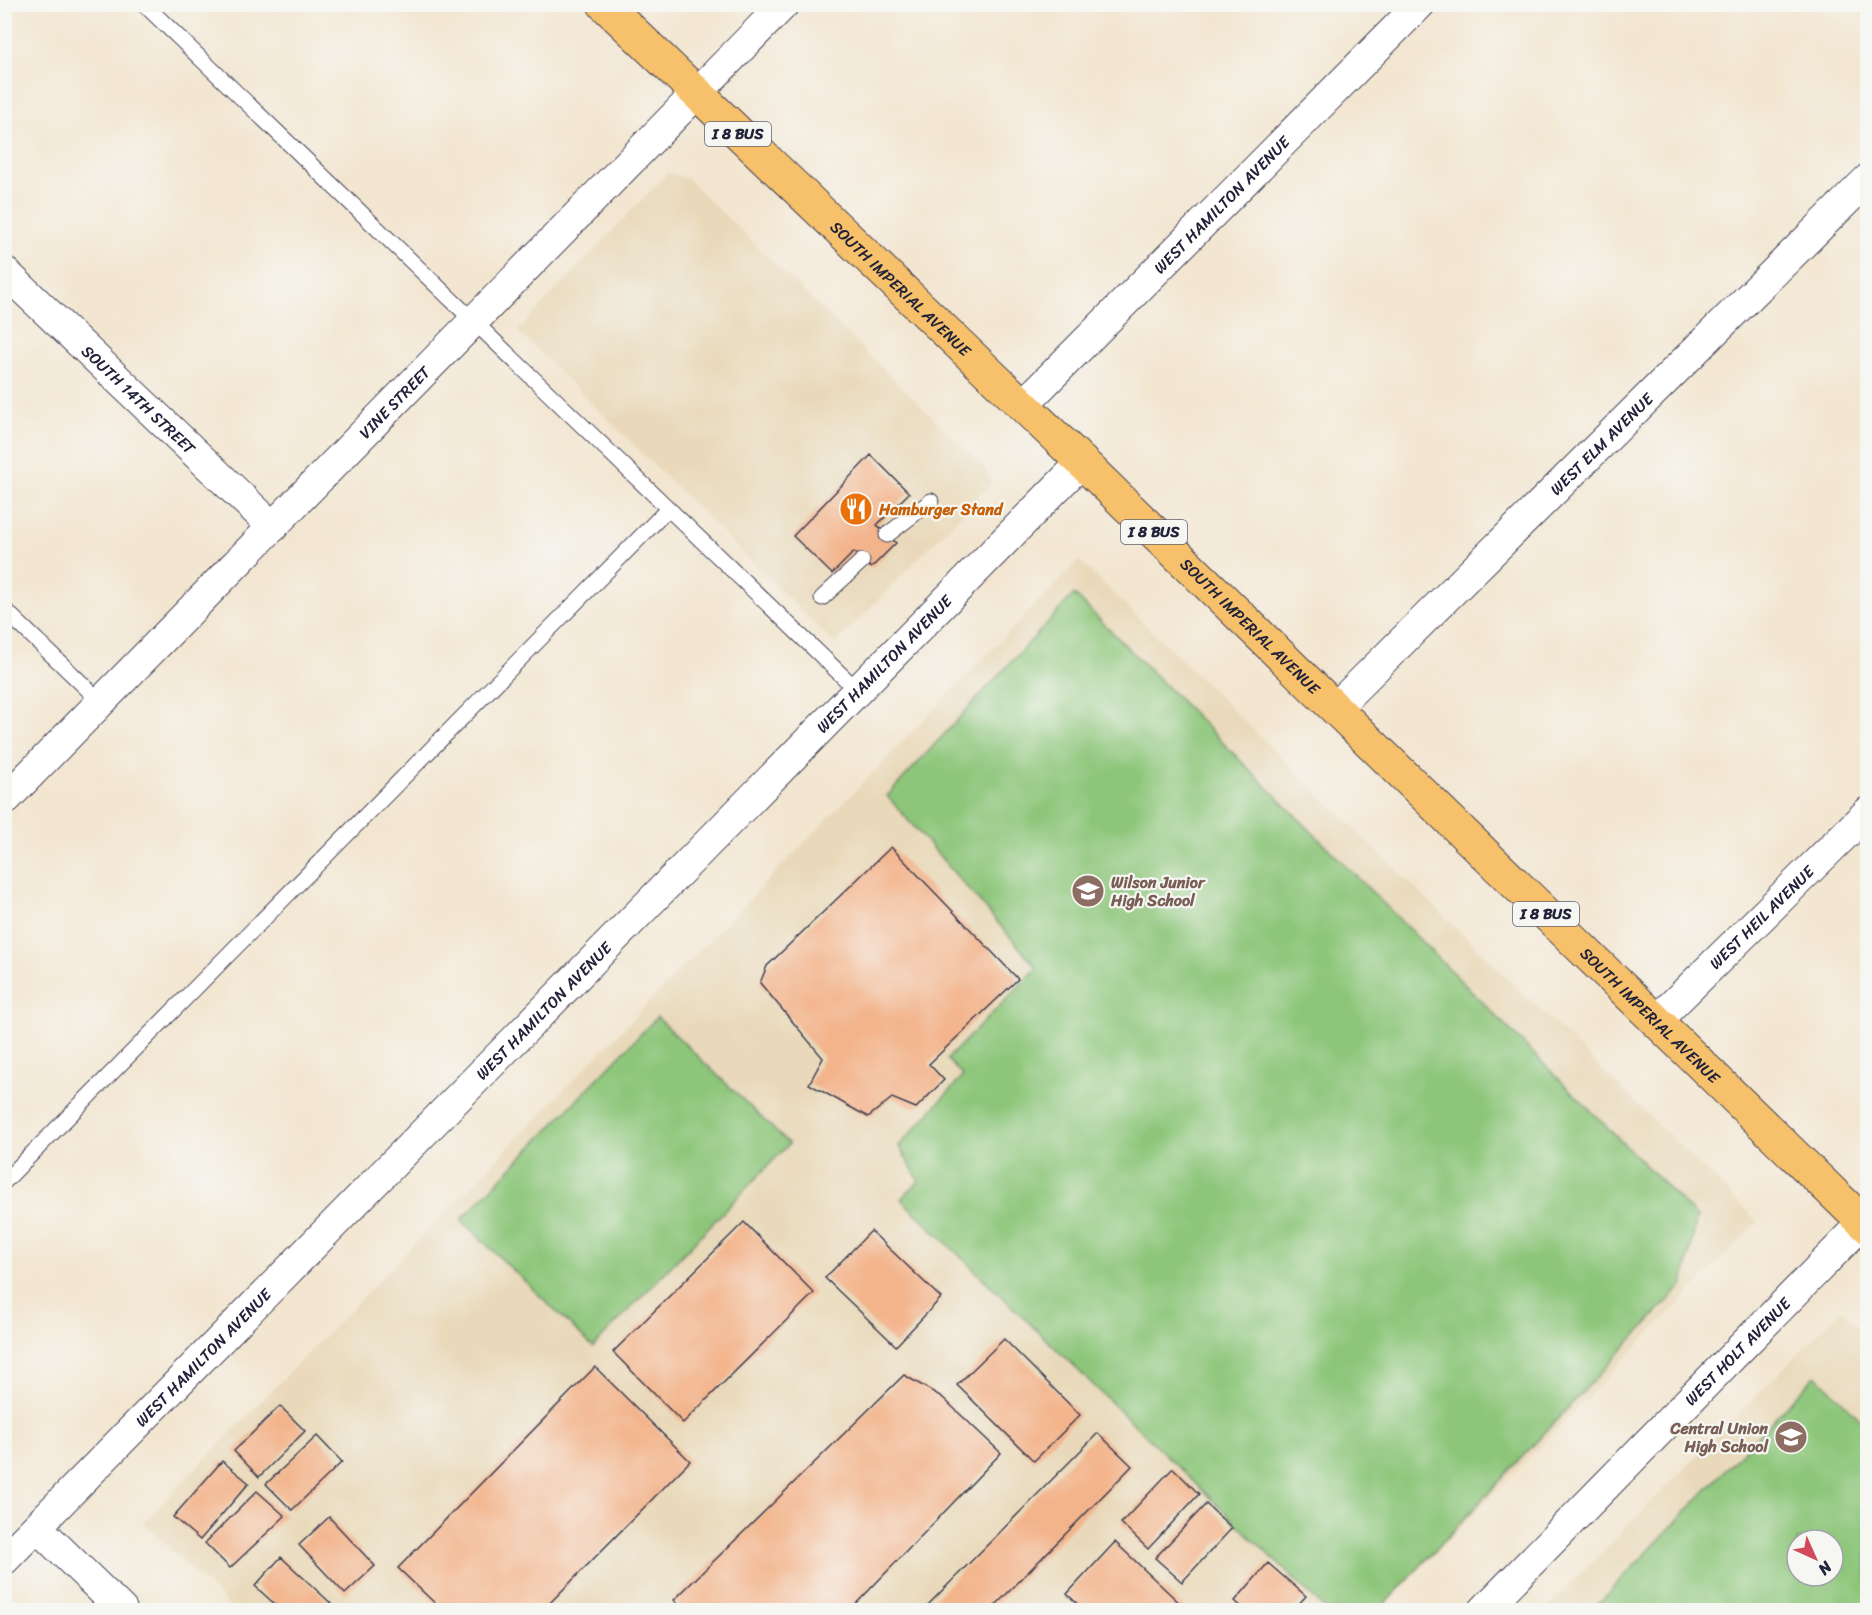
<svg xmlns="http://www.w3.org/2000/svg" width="1872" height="1615" font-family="Sriracha,sans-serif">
<rect width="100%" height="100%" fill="#f6f6f2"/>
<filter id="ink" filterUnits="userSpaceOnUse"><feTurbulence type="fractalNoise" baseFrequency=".0167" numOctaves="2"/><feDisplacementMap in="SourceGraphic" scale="12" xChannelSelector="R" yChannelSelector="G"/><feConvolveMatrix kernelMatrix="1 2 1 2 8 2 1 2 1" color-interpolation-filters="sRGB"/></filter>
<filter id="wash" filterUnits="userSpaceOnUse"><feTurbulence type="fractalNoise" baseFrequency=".008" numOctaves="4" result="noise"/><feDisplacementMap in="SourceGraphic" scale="24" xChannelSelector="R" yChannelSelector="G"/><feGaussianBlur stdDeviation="1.35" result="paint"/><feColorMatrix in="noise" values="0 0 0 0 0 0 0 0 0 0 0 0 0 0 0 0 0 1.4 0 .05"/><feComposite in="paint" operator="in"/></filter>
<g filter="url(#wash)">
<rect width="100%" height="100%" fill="#f3e6d1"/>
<path fill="#e9d9ba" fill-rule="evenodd" d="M667,173L687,178L983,466L992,483L835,644L518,331Z
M1079,560L1758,1222L1380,1610H233L143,1523Z
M1842,1309L1867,1335V1610H1545ZM1797,1540H1833V1576H1797Z"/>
<path fill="#8dc67a" stroke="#58745a" stroke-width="1.5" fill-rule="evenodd" d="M1074,594L1697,1217L1683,1285L1379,1610H1326L901,1199L919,1181L899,1146L963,1076L947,1059L1037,968L887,796Z
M657,1017L789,1144L593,1347L461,1220Z
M1816,1375L1867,1426V1610H1592ZM1797,1540H1833V1576H1797Z"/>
<g id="blocks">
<path fill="#f3b48b" d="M871,455L909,493L877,525L896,543L871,568L854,552L832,574L793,536Z
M891,847L1018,979L929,1064L944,1080L916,1108L892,1098L868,1117L809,1084L823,1058L760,983L767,966Z
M744,1222L814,1293L683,1423L613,1352Z
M871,1231L941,1298L896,1346L825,1278Z
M1004,1339L1080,1415L1034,1461L957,1385Z
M595,1367L690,1461L543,1610H442L398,1568Z
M904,1375L942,1397L1001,1453L850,1610H684L674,1600Z
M280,1406L305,1431L259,1477L234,1451Z
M1098,1433L1132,1466L991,1610H923Z
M317,1436L342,1462L292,1510L266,1484Z
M222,1461L249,1483L200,1540L173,1517Z
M1173,1468L1199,1494L1148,1549L1121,1523Z
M257,1491L285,1516L230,1568L205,1543Z
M1206,1504L1232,1528L1182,1582L1155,1558Z
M329,1517L375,1566L345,1594L299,1545Z
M1115,1542L1187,1610H1084L1067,1594Z
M281,1557L337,1609L335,1610H281L255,1586Z
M1268,1563L1306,1596L1293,1610H1245L1235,1601Z"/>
</g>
</g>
<g filter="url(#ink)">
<use href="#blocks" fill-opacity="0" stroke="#413f52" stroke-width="1.5"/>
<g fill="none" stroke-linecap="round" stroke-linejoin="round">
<g stroke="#413f52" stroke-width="17">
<path id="service" d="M144,4L858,691
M887,535L931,501
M822,598L862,561
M4,609L101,702
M4,1182L668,509"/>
</g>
<g stroke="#413f52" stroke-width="32">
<g id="minor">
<path id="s1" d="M4,271L273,527"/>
<path id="s2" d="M1023,405L1420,4"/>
<path id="s3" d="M1335,708L1868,179"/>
<path id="s4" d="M4,801L784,4"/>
<path id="s5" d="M1656,1021L1868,812"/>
<path d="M37,1527L122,1610"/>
<path id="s6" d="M4,1560L1082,462"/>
<path id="s7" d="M1484,1610L1863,1223"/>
</g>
</g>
<g stroke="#413f52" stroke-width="35">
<g id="trunk">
<path id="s8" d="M604,4L1082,462L1868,1227"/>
</g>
</g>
<use href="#service" stroke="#fff" stroke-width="15"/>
<use href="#minor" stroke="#fff" stroke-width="30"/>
<use href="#trunk" stroke="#f6c16b" stroke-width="33"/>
</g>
</g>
<defs>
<g id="restaurant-disc" transform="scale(1.725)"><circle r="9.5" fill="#e8710a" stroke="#f6f6f2"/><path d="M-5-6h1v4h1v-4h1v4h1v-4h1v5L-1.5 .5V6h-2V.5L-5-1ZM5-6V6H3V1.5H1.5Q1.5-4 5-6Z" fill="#fff"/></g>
<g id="school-disc" transform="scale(1.725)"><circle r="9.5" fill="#8d6e63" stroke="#f6f6f2"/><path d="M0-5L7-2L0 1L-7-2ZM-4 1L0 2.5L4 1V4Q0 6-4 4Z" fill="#fff"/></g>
</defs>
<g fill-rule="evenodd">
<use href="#restaurant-disc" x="856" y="509"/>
<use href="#school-disc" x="1088" y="891"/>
<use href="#school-disc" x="1791" y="1437"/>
</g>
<g text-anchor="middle" stroke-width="4.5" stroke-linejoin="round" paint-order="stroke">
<g fill="#f6f6f2" stroke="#626272" stroke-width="1.5">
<rect x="705" y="122" width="66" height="24" rx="4.5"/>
<rect x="1121" y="520" width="66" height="24" rx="4.5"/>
<rect x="1513" y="902" width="66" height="24" rx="4.5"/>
</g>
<g font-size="15" font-weight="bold" fill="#22223b">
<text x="738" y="139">I 8 BUS</text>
<text x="1154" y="537">I 8 BUS</text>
<text x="1546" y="919">I 8 BUS</text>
</g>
<g font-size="16" fill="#22223b" stroke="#f6f6f2">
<text dy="6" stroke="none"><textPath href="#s2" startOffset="282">WEST HAMILTON AVENUE</textPath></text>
<text dy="6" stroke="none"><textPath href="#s8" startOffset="411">SOUTH IMPERIAL AVENUE</textPath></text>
<text dy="6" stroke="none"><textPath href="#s1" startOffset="186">SOUTH 14TH STREET</textPath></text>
<text dy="6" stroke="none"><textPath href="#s4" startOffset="558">VINE STREET</textPath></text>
<text dy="6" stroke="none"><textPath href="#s3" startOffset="375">WEST ELM AVENUE</textPath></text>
<text dy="6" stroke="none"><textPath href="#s8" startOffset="897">SOUTH IMPERIAL AVENUE</textPath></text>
<text dy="6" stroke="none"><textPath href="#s6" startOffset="1256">WEST HAMILTON AVENUE</textPath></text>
<text dy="6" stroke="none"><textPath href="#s5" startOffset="148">WEST HEIL AVENUE</textPath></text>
<text dy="6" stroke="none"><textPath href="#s6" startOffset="770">WEST HAMILTON AVENUE</textPath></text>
<text dy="6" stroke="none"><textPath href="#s8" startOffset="1455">SOUTH IMPERIAL AVENUE</textPath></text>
<text dy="6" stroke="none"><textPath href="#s7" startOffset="362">WEST HOLT AVENUE</textPath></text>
<text dy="6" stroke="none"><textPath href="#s6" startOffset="284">WEST HAMILTON AVENUE</textPath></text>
</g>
<g font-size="16" font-weight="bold" fill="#c56008" stroke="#f6f6f2" text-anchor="start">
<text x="879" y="515">Hamburger Stand</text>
</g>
<g font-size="16" font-weight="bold" fill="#785e54" stroke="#f6f6f2" text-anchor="start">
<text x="1111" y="888">Wilson Junior<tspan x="1111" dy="18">High School</tspan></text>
<text x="1768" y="1434" text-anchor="end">Central Union<tspan x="1768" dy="18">High School</tspan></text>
</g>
</g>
<rect width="1872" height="1615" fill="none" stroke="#f6f6f2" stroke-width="24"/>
<g transform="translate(1815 1558) rotate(135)"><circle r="28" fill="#f6f6f2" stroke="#a1a1a9" stroke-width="1.5"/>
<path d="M0-4.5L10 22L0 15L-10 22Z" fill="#d1495b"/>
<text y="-9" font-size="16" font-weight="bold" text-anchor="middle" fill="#22223b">N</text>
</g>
</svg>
